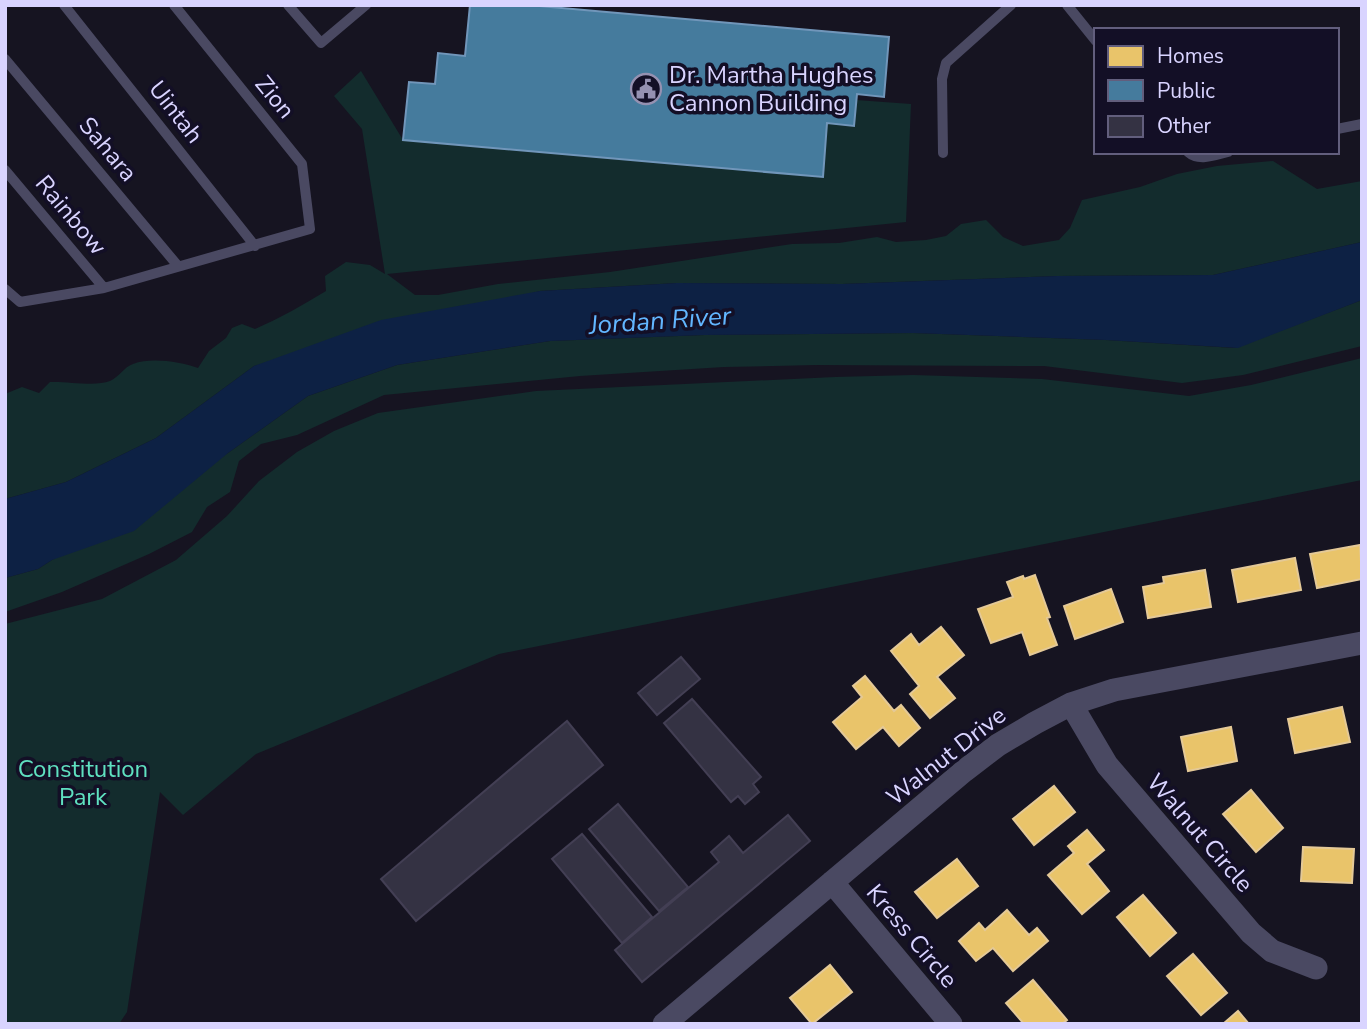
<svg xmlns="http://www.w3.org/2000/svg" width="1367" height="1029" font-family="'Nunito Sans',sans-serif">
<rect width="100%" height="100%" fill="#161421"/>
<path fill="#132c2d" d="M361,71L403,140L823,177L827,123L853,126L856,100L911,104L906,222L387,274L415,295H438L498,284L610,272L792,244L839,243L877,237L896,242L926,240L946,236L961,224L986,220L1003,237L1023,246L1059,240L1070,228L1082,200L1140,187L1177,174L1217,166L1273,161L1317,189L1362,181V242L1213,275L1058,276L842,284L677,283L540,291L254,366L156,438L66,482L5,499V394L22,387L39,393L50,382C67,381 95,387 110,381C119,377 124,367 133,364C152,357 180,362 198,368L209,351L226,338L232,328L242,324L255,329C280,318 303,305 326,291L325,276L346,262L370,265L385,274L362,129L334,96Z
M1362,300V346L1243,375L1182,383L1044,366L816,365L724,367L580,376L384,395L297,435L261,444L239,461L230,492L207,507L192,532L149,554L62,592L5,612V578L38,569L52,560L228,453L308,396L397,365L550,341L704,335L913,333L1106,340L1235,348Z
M1362,358V480L499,654L256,754L183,815L160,792L127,1012L119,1024H5V624L102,599L176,560L227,516L259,481L297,452L334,431L378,413L536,391L835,377L913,375L1042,379L1189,396L1251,385Z"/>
<path fill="#0d2144" d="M1362,242V300L1238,348L1106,340L913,333L704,335L550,341L397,365L308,396L228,453L134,531L52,560L38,569L5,578V499L66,482L156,438L254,366L381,320L540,291L677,283L842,284L1058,276L1213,275Z"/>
<path fill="#e9c46a" stroke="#e4c997" stroke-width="2" d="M1360,545L1362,579L1317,588L1310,554Z
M1295,558L1301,590L1238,602L1232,570Z
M1205,570L1211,607L1148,618L1143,587L1164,583L1163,577Z
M1035,575L1050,617L1047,618L1057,645L1030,655L1022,632L991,643L978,609L1013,597L1007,582L1023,576L1024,579Z
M1111,589L1123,622L1075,639L1064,606Z
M941,627L964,655L937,677L955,698L930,718L910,694L919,686L891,651L911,634L919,645Z
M865,676L894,711L901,705L920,728L899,746L883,727L856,749L833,722L862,697L853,686Z
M1342,707L1350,742L1295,753L1288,719Z
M1231,727L1237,761L1188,771L1181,737Z
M1054,786L1075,812L1034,845L1013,819Z
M1251,790L1283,828L1256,852L1223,814Z
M1087,830L1104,850L1087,864L1109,891L1082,914L1048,875L1074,853L1068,846Z
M1303,847L1354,849L1352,883L1301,881Z
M957,859L978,886L937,918L915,892Z
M1143,895L1176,933L1150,956L1117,917Z
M1007,910L1029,935L1037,928L1048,941L1013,971L993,948L976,961L959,941L979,923L985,930Z
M1193,954L1227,993L1201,1015L1167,976Z
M830,965L852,992L812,1024L790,998Z
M1033,980L1067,1020L1062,1024H1024L1006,1003Z
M1238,1011L1249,1024H1223Z"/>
<path fill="#457b9d" stroke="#7196ba" stroke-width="2" d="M470,5H528L889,37L884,97L857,94L854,126L827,123L823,177L403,140L409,82L435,84L438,53L465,56Z"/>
<path fill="#343243" stroke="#433f54" stroke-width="2" d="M681,657L700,679L657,715L638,693Z
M692,699L761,777L753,784L759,792L745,804L738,796L731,802L664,723Z
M567,721L603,765L416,921L381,879Z
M618,804L688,887L659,911L589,829Z
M788,815L810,841L642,982L615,950L719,862L711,852L729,836L743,853Z
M582,834L652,917L622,943L552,859Z"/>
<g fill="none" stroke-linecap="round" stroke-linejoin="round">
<path stroke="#4a4962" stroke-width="10" d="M64,5L255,246
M288,5L321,43L366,5
M1067,5L1096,41
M5,59L178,266
M1337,129L1362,124
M1188,152C1199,162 1215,155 1228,152
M943,153L942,79L946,63L1011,5
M5,170L104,288
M5,289L20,302L104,288L310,229L302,164L174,5"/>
<path stroke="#4a4962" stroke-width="23" d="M1071,704L1107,765L1251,933L1272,951L1316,968
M832,882L951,1024
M664,1024L964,771L998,745L1035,723L1071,704L1114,690L1362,643"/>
</g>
<defs>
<g id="civic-ring" transform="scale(1.575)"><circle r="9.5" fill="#130f26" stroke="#9591b1" stroke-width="1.5"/><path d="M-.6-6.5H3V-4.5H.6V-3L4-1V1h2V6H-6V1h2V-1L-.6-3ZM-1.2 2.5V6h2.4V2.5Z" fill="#9591b1"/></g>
</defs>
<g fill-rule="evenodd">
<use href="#civic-ring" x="646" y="89"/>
</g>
<g text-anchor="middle" stroke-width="7" stroke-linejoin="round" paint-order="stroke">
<g font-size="24" fill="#d9d4ff" stroke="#130f26" text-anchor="start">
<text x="669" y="83">Dr. Martha Hughes<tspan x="669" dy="28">Cannon Building</tspan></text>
</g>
<g font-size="24" fill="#d9d4ff" stroke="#130f26">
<text transform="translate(275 97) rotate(51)" y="8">Zion</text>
<text transform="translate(176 112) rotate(52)" y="8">Uintah</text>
<text transform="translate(108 149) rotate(50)" y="8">Sahara</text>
<text transform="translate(71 215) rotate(50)" y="8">Rainbow</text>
<text transform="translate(946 756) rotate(-38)" y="8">Walnut Drive</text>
<text transform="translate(1200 833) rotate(49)" y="8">Walnut Circle</text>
<text transform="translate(912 936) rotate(50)" y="8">Kress Circle</text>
</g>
<g font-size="24" fill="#5fe0c0" stroke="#130f26">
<text x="83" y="777">Constitution<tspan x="83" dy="28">Park</tspan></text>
</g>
<g font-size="26" font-style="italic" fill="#62b6ff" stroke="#130f26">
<text transform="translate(660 320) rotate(-4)" y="9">Jordan River</text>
</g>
</g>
<rect width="1367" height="1029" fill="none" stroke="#d9d4ff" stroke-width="14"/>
<rect x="1094" y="28" width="245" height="126" fill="#130f26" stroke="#625e7d" stroke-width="2"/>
<rect x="1108" y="46" width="35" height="21" fill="#e9c46a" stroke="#625e7d" stroke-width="2"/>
<text x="1157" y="63" font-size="21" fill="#d9d4ff">Homes</text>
<rect x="1108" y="80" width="35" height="21" fill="#457b9d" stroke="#625e7d" stroke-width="2"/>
<text x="1157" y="98" font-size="21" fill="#d9d4ff">Public</text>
<rect x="1108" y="116" width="35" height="21" fill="#343243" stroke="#625e7d" stroke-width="2"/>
<text x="1157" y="133" font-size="21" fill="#d9d4ff">Other</text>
</svg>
